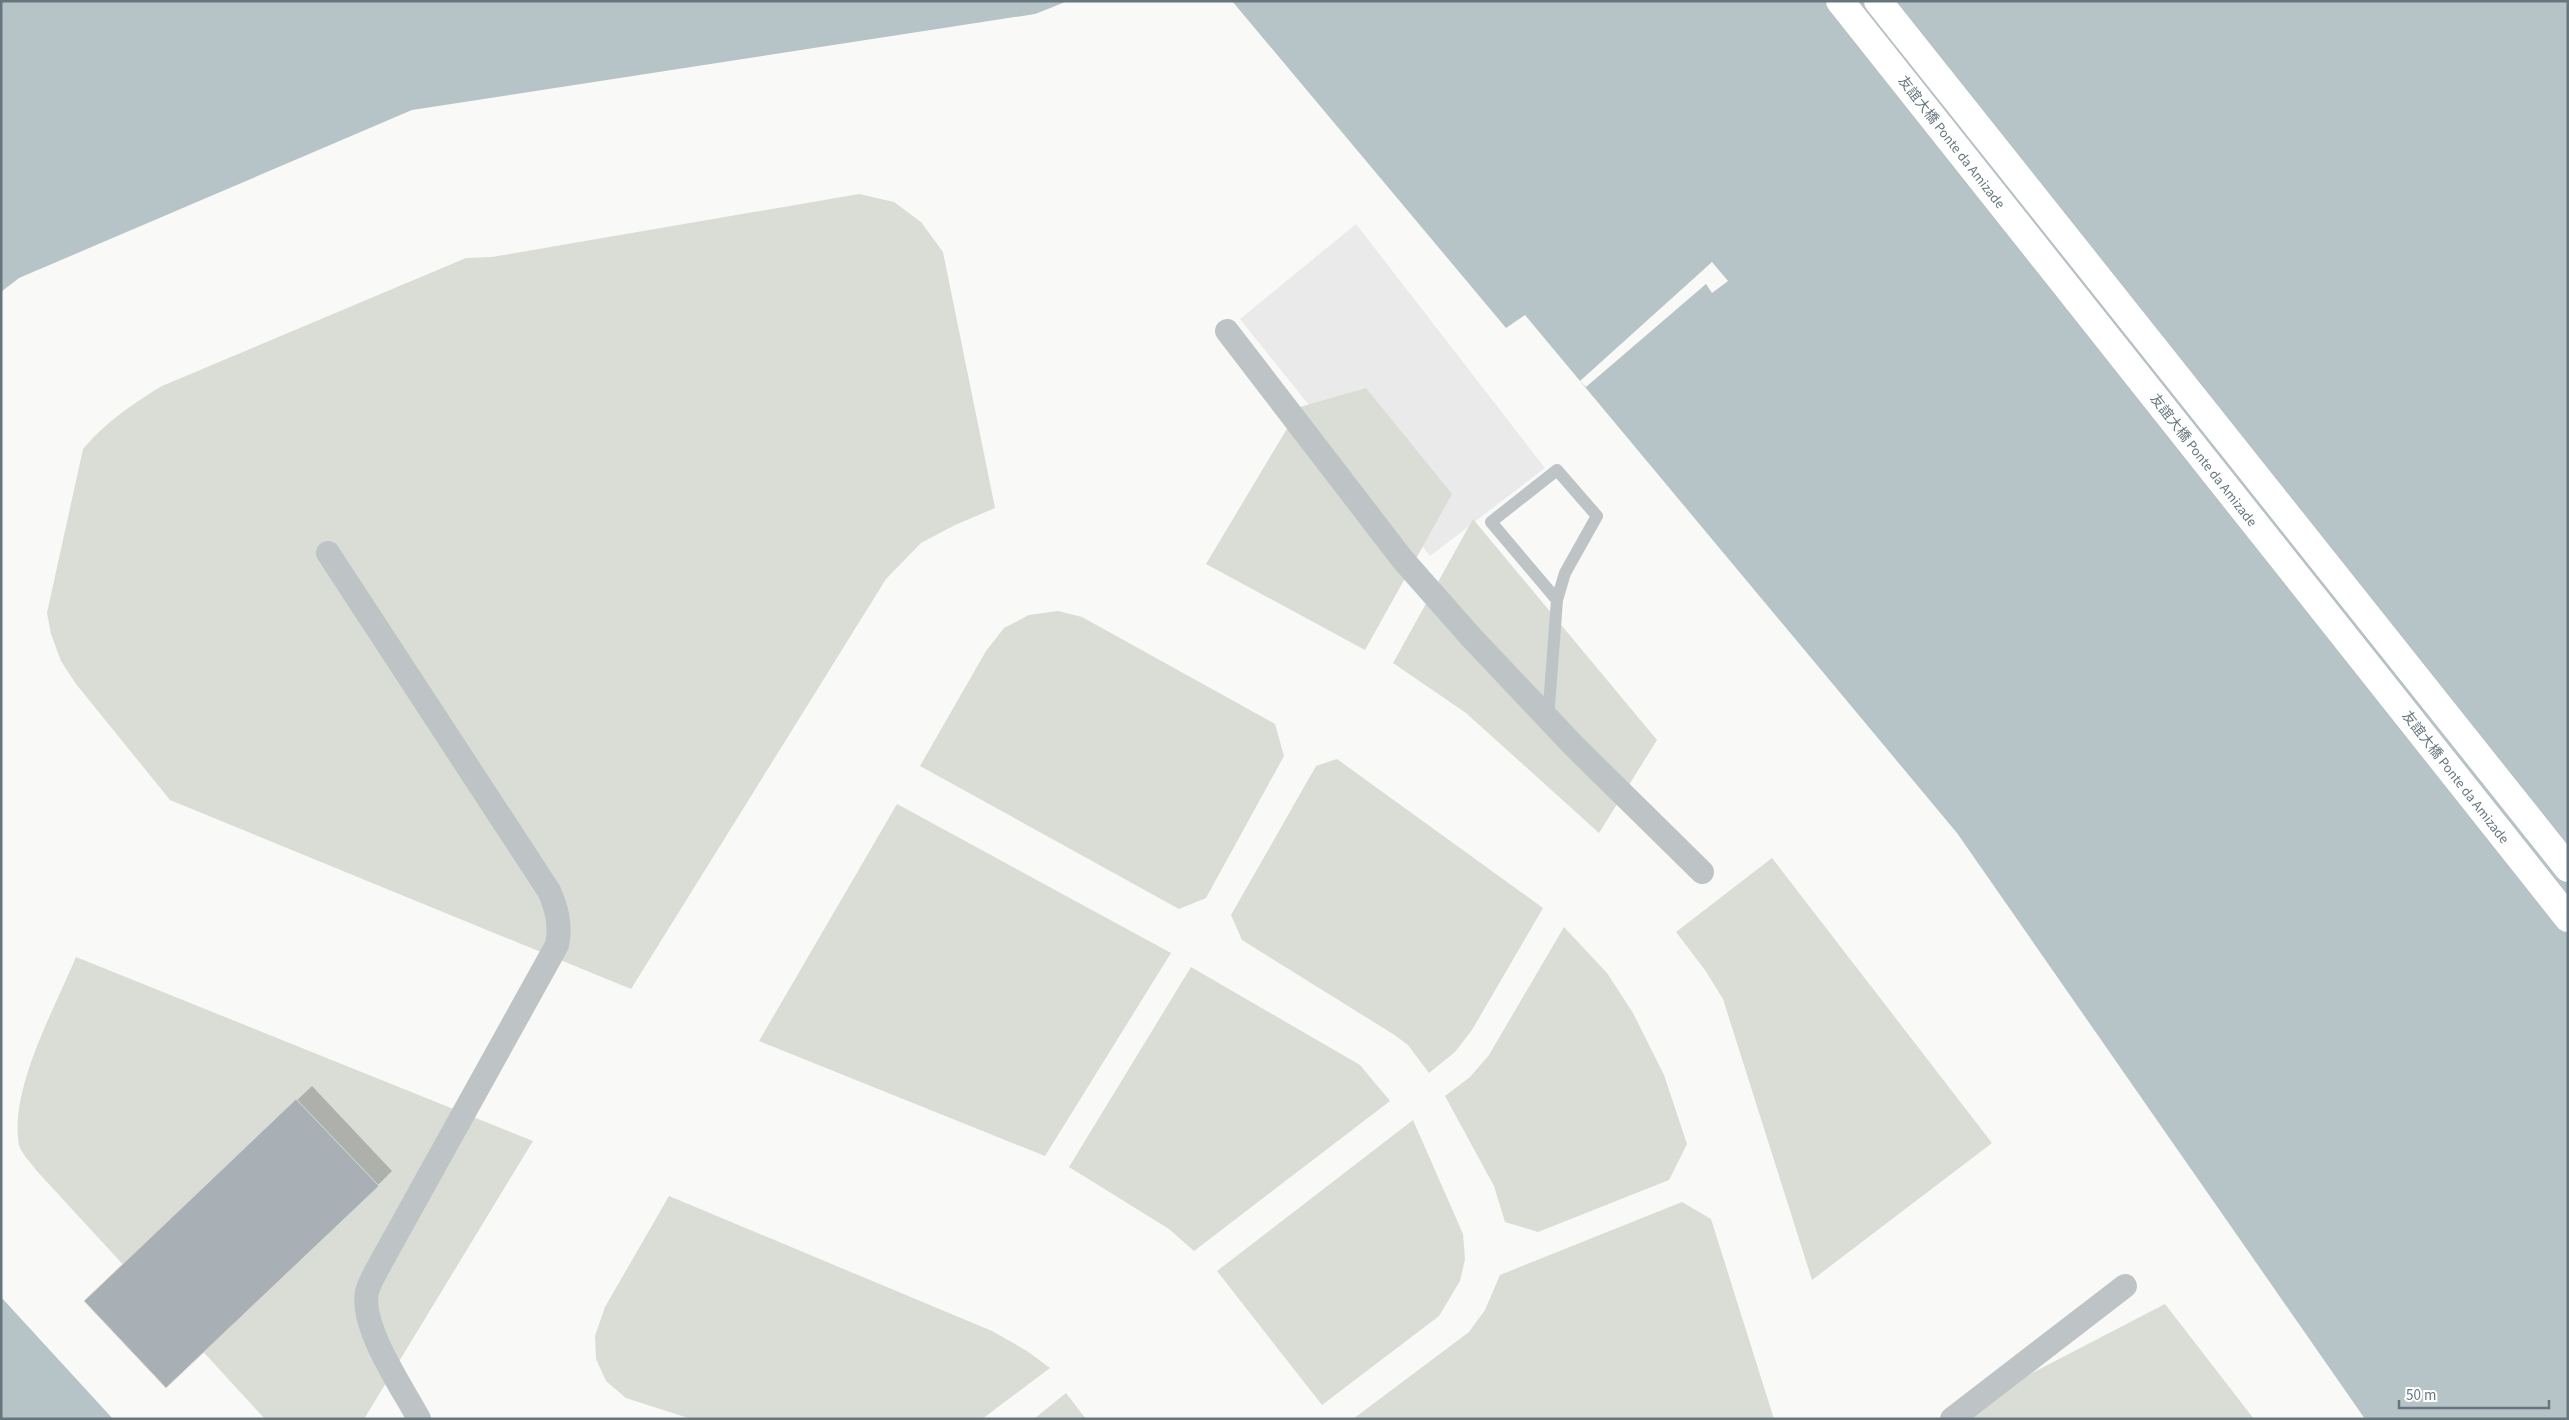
<svg xmlns="http://www.w3.org/2000/svg" width="2569" height="1420" font-family="'Source Sans 3','Noto Sans SC',sans-serif">
<rect width="100%" height="100%" fill="#f9f9f7"/>
<path fill="#eaeaea" d="M1356,224L1545,468L1430,556L1240,319Z"/>
<path fill="#d9ddd6" d="M859,194L894,202L921,222L943,252L995,508L955,525L921,543L886,579L631,989L170,800L76,684L61,661L51,634L47,613L83,449C106,422 132,404 162,386L466,258L492,257Z
M1366,388L1452,494L1365,650L1206,564L1300,407Z
M1473,519L1657,740L1599,833L1466,713L1393,663Z
M1058,611L1082,617L1275,724L1284,756L1206,898L1179,909L920,766L986,651L1004,628L1029,615Z
M1337,759L1543,908L1472,1030L1455,1052L1429,1073L1408,1045L1393,1034L1242,940L1231,915L1316,766Z
M897,804L1171,953L1045,1156L759,1041Z
M1772,858L1992,1143L1812,1280L1723,999L1705,970L1676,932Z
M1564,927L1607,973L1633,1013L1664,1075L1687,1144L1669,1180L1538,1232L1505,1222L1494,1186L1445,1096L1470,1077L1489,1055Z
M76,957L533,1141L364,1419H265L36,1170C31,1163 21,1153 19,1145C9,1089 55,1008 76,957Z
M1191,967L1360,1065L1390,1101L1194,1251L1169,1229L1069,1167Z
M1413,1120L1463,1234L1465,1259L1460,1281L1439,1316L1322,1405L1217,1271Z
M669,1196L992,1331L1027,1351L1050,1368L982,1419H691L626,1398L606,1381L596,1359L595,1336L605,1307Z
M1682,1202L1711,1219L1774,1419H1353L1469,1332L1485,1310L1500,1275Z
M2165,1304L2254,1419H1943Z
M1066,1393L1086,1419H1034Z"/>
<path fill="#b7c4c7" d="M1,1H1068L1035,14L412,110L19,278L1,292Z
M1232,1H2568V1419H2365L1957,833L1525,315L1506,328Z
M1,1297L113,1419H1Z"/>
<path fill="#f9f9f7" d="M1712,262L1728,281L1712,293L1706,284L1586,387L1580,381Z"/>
<path fill="#0003" d="M312,1086L392,1171L378,1185L100,1287Z"/>
<path fill="#a8b0b5" stroke="#dbdad9" d="M296,1099L379,1186L166,1388L84,1301Z"/>
<g fill="none" stroke-linecap="round" stroke-linejoin="round">
<g stroke="#b2b8bb" stroke-width="29">
<path id="primary" d="M1840,1L2568,918
M1878,1L2568,868"/>
</g>
<path stroke="#bec3c6" stroke-width="12" d="M1548,719L1557,600L1565,573L1597,516L1557,470L1491,522L1557,600"/>
<path stroke="#bec3c6" stroke-width="24" d="M1227,331L1403,560L1471,637L1574,746L1702,872
M328,553L549,891C557,909 561,925 557,945L380,1264C376,1272 369,1283 367,1292C360,1327 402,1387 419,1419
M1952,1419L2125,1286"/>
<use href="#primary" stroke="#fff" stroke-width="28"/>
</g>
<g text-anchor="middle" stroke-width="5" stroke-linejoin="round" paint-order="stroke">
<g font-size="14" fill="#66767f" stroke="#fff">
<text transform="translate(1952 142) rotate(52)" y="5">友誼大橋 Ponte da Amizade</text>
<text transform="translate(2204 460) rotate(52)" y="5">友誼大橋 Ponte da Amizade</text>
<text transform="translate(2456 777) rotate(52)" y="5">友誼大橋 Ponte da Amizade</text>
</g>
</g>
<rect width="2569" height="1420" fill="none" stroke="#66767f" stroke-width="5"/>
<path d="M2399 1400v8h150v-8" fill="none" stroke="#66767f" stroke-width="2.5"/>
<text x="2406" y="1400" font-size="15" fill="#66767f" stroke="#ffffff" stroke-width="4" paint-order="stroke">50 m</text>
</svg>
